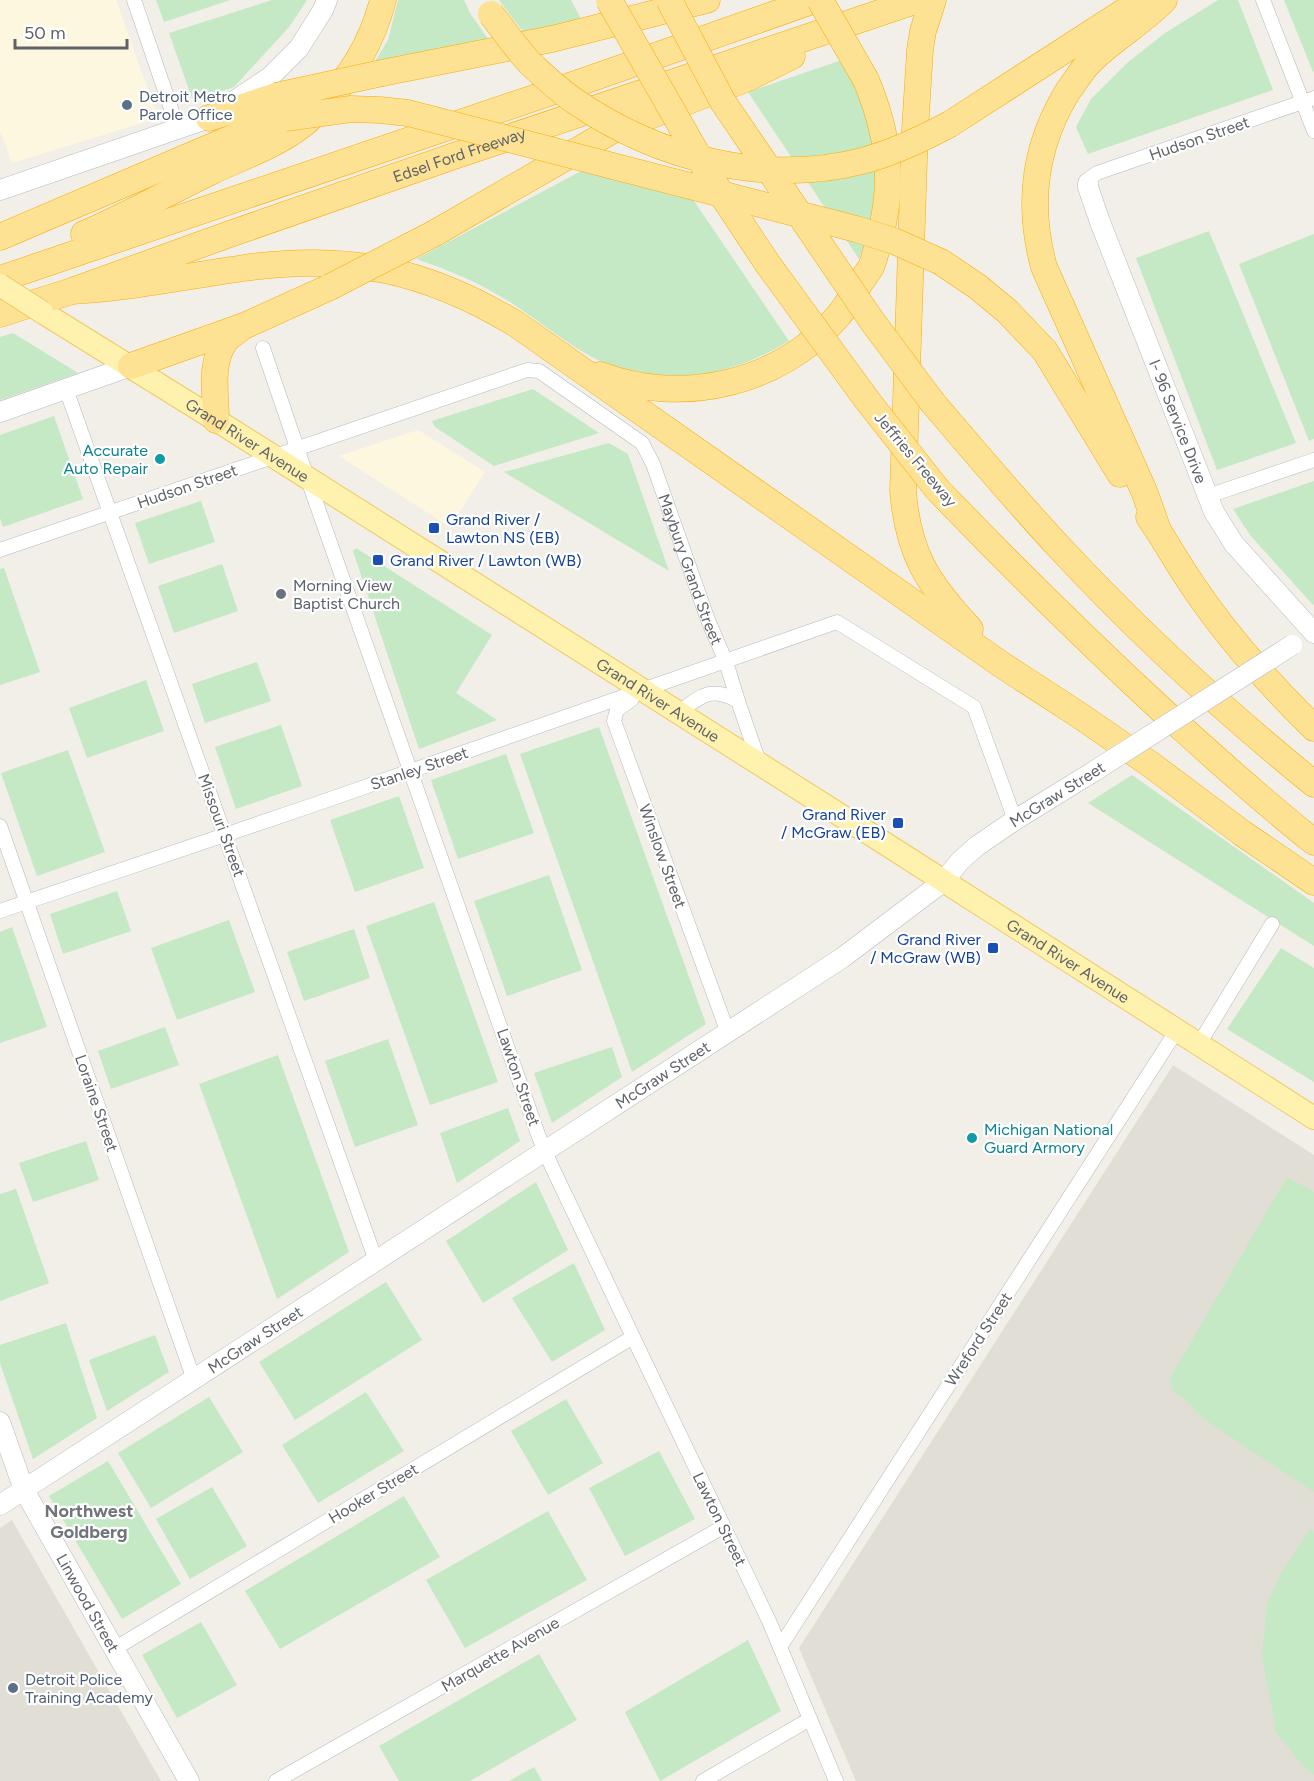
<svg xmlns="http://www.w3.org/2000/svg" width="1314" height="1781" font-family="Figtree,sans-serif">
<rect width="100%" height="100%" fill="#f1efe8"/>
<path fill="#fef7e0" d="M0,0H116L158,118L12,163L0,131Z
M418,430L485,472L450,527L339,456Z"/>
<path fill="#e1ded6" d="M1173,1065L1314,1155V1781H856L799,1648Z
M12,1520L118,1706L161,1781H0V1528Z"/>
<path fill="#c5e8c5" d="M156,0H230L164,22Z
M272,0H307L289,27L234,87L193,101L169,33Z
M398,0H464L470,13L490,42L372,66L388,40Z
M499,0H571L583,23L524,33Z
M1218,0H1238L1273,90L1088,154L1076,127L1091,99L1127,63L1165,33Z
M1284,0H1314V71L1313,72Z
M842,60L857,87L873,139L877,171L873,221L859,259L748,92Z
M585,169L692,198L789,341C737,372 695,382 635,371C621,368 604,364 592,357C566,343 543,324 519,308C488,287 453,271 416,259Z
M1209,231L1296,443L1217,470L1136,258Z
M1314,234V439L1309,441L1239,264Z
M13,333L78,373L0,400V337Z
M533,389L599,433L494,466L435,427L432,421Z
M54,416L83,499L3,527L0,518V435Z
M609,443L628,454L669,571L504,472Z
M1314,481V604L1313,605L1250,535L1233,509Z
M201,501L215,542L149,564L135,523Z
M356,548L492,635L456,693L497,720L419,749L353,551Z
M222,564L238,611L174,633L158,586Z
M4,568L40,672L0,685V569Z
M257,662L271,701L205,723L192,684Z
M146,680L164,731L87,758L69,708Z
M281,725L302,786L236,809L215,747Z
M599,727L706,1024L632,1072L520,754Z
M68,750L105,852L37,876L1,773Z
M506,754L534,833L458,859L431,780Z
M1132,775L1314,903V946L1088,803Z
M399,796L424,868L355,892L330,820Z
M549,875L582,970L507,996L474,901Z
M117,891L131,931L63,954L50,914Z
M434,902L498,1082L430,1105L366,926Z
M229,920L255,992L177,1020L151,948Z
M12,927L47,1027L0,1043V932Z
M354,929L370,978L304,1001L287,952Z
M1281,948L1314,968V1082L1227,1029Z
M165,1027L179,1065L111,1089L98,1051Z
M388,1039L418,1125L355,1147L325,1061Z
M612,1047L622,1077L552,1123L534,1073Z
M278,1055L349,1252L277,1299L199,1084Z
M508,1108L520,1141L457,1183L440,1133Z
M86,1141L99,1180L33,1202L19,1163Z
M1287,1177L1314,1192V1492L1204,1419L1182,1397L1172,1391L1170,1378Z
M536,1182L568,1250L483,1303L446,1241Z
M16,1189L49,1283L0,1301V1194Z
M574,1263L605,1330L552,1362L512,1298Z
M386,1282L422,1340L295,1420L259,1362Z
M66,1323L97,1418L33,1459L0,1363V1345Z
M155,1335L169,1372L107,1411L89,1360Z
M366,1392L404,1451L318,1503L282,1445Z
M209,1397L243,1452L151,1508L118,1453Z
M566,1399L603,1463L548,1495L511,1431Z
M659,1451L695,1519L625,1556L589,1488Z
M108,1461L181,1584L122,1619L49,1496Z
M212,1487L247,1546L190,1579L156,1519Z
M404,1496L440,1557L280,1649L245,1591Z
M548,1511L587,1580L465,1648L426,1580Z
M1310,1529L1314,1532V1775L1302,1765L1276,1732L1262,1655L1267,1604L1280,1575Z
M201,1622L237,1685L177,1718L142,1655Z
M748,1640L781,1711L660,1781L625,1712Z
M539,1654L577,1720L470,1781H399L379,1746Z
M534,1767L542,1781H509Z"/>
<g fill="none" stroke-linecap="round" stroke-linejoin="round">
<g stroke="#b5b8bc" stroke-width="15">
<g id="street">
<path d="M134,0L178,129"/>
<path d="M1263,0L1314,131"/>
<path d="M1088,183L1090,178L1097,173L1314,98"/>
<path d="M263,348L307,477L539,1137L552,1167L633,1337L769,1621L836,1781"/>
<path d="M66,389L376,1261"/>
<path d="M1208,496L1314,460"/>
<path id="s1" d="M0,550L527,370L539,371L642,443L653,464L708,620L726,662L738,701"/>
<path d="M632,699L617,710L614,721L728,1033"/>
<path d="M678,713C700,697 710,685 738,701L759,762"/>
<path d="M0,826L194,1380"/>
<path d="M0,911L316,804L837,622L974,707L1015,820"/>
<path d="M1199,1044L1272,924"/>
<path d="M780,1647L1177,1030"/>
<path d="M114,1649L633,1337"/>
<path d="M276,1781L723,1527"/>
<path d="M703,1781L810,1719"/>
</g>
</g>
<g stroke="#b6babf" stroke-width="21">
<g id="secondary">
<path id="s2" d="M1088,183V187L1100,222L1214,512L1234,544L1314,633"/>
<path d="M0,190L209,118L270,77L299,48L323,10L327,0"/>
<path d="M0,412L131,366"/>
<path id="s3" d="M0,1422L24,1490L189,1781"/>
<path id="s4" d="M0,1505L842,958L944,881L960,861L977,846L1015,820L1096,770"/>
</g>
</g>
<g stroke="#f2c960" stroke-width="24">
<g id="primary">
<path id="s5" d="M42,312L216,420L867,832L1314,1118"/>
</g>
</g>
<g stroke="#f9ab00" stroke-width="27">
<g id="highway">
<path d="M933,0L923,31L920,50L915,130L903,491C908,554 928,584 970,629"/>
<path d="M382,73L552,39L707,0"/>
<path d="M209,118L276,96"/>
<path d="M950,124L1139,2"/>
<path d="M435,233L613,130L748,78L792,56"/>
<path d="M84,234C128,215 169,192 212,171C242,157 275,146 302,125C308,121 313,115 319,109C350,79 372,43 383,0"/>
<path d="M0,237L260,126L285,118"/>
<path d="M941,262L978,287L1007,311L1045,351L1120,474"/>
<path d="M0,279L584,81L815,0"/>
<path d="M72,291C130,288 187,276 244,268C348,253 426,270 516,324L1002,665L1079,715L1150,764L1242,833L1314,882"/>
<path id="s6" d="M0,314L72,291L227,235L457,155L918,0"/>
<path d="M131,366L244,326L330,287"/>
<path d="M600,375C682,406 780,384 838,316C846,307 852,296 858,286C862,280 867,273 871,267C875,258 877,246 880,236C895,180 888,133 866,80"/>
<path d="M933,403C975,452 1016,501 1060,548C1138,632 1224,711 1314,784"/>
<path d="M216,420C216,394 209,362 226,340C230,336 236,332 241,328"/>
<path d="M937,489C1011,566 1087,641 1165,713C1214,757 1262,801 1314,842"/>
<path d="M1149,517C1163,537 1175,559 1189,580C1224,633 1268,683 1314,728"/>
<path d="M1158,530L1144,491L1044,267C1027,205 1034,146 1068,91C1074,83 1080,73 1087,65C1110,40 1141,24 1164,0"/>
</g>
</g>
<use href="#street" stroke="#fff" stroke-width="14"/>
<use href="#secondary" stroke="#fff" stroke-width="20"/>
<use href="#primary" stroke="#fff2af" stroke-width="22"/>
<use href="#highway" stroke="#fde293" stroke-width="26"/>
<g stroke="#b6babf" stroke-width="21" stroke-linecap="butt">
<path id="secondary-bridge" d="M1096,770L1292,645"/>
</g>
<g stroke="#f2c960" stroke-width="24" stroke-linecap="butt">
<path id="primary-bridge" d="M0,285L42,312"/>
</g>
<g stroke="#f9ab00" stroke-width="27" stroke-linecap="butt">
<path id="highway-bridge" d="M609,0L709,175L767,263L867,400L937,489
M669,0L723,102L872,321L933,403
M820,0L866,80
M491,14C505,31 518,52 534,67C547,79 561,92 576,102C658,158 764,186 862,161C893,153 922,139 950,124
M276,96L382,73
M285,118L351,109L380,110L408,113L856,229L894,241L941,262
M330,287L435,233"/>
</g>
<use href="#secondary-bridge" stroke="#fff" stroke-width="20"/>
<use href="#primary-bridge" stroke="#fff2af" stroke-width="22"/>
<use href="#highway-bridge" stroke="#fde293" stroke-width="26"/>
</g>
<g fill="#5c6f8a" stroke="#fff" stroke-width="2">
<circle cx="127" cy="105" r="6"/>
<circle cx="13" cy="1688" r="6"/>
</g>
<g fill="#0f9aa8" stroke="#fff" stroke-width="2">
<circle cx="160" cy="459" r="6"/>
<circle cx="972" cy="1138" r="6"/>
</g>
<g fill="#1a4fb4" stroke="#fff" stroke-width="2">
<rect x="428" y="522" width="12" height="12" rx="3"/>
<rect x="372" y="554" width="12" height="12" rx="3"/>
<rect x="892" y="817" width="12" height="12" rx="3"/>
<rect x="987" y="942" width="12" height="12" rx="3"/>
</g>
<circle fill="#6b7280" stroke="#fff" stroke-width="2" cx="281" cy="594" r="6"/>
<g text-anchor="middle" stroke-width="4.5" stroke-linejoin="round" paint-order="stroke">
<g font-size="16" fill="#4e5e75" stroke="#fff" text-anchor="start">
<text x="139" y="102">Detroit Metro<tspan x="139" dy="18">Parole Office</tspan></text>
<text x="25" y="1685">Detroit Police<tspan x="25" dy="18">Training Academy</tspan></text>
</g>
<g font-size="16" fill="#5f6368" stroke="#fff">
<text transform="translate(1199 138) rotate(-19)" y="6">Hudson Street</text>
<text dy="6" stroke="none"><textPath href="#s6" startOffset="486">Edsel Ford Freeway</textPath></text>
<text dy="6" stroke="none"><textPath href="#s2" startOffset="255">I- 96 Service Drive</textPath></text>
<text dy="6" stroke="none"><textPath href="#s5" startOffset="242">Grand River Avenue</textPath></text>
<text transform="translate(916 459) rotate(50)" y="6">Jeffries Freeway</text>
<text transform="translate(187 486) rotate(-19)" y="6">Hudson Street</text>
<text dy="6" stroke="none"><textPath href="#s1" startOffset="830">Maybury Grand Street</textPath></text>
<text dy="6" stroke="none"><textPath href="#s5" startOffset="728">Grand River Avenue</textPath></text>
<text transform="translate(419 768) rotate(-19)" y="6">Stanley Street</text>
<text transform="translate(1057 794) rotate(-32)" y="6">McGraw Street</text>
<text transform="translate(222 825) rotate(70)" y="6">Missouri Street</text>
<text transform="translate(663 856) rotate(70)" y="6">Winslow Street</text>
<text dy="6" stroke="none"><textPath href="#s5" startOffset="1214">Grand River Avenue</textPath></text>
<text dy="6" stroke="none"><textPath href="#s4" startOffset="790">McGraw Street</textPath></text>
<text transform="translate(519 1077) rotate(71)" y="6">Lawton Street</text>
<text transform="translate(97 1103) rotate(71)" y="6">Loraine Street</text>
<text transform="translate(978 1339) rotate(-57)" y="6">Wreford Street</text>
<text dy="6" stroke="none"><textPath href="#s4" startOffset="304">McGraw Street</textPath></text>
<text transform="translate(373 1493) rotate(-31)" y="6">Hooker Street</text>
<text transform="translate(720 1519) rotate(64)" y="6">Lawton Street</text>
<text dy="6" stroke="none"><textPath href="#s3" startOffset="202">Linwood Street</textPath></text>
<text transform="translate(500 1654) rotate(-30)" y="6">Marquette Avenue</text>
</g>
<g font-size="16" fill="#0d838f" stroke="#fff" text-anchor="end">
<text x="148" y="456">Accurate<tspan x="148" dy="18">Auto Repair</tspan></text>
<text x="984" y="1135" text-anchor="start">Michigan National<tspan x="984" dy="18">Guard Armory</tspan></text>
</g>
<g font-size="16" fill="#164399" stroke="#fff" text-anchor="start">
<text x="446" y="525">Grand River /<tspan x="446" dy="18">Lawton NS (EB)</tspan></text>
<text x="390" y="566">Grand River / Lawton (WB)</text>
<text x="886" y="820" text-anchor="end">Grand River<tspan x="886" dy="18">/ McGraw (EB)</tspan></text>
<text x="981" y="945" text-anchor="end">Grand River<tspan x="981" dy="18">/ McGraw (WB)</tspan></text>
</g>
<g font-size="16" fill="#5b616d" stroke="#fff" text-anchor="start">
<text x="293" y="591">Morning View<tspan x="293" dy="18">Baptist Church</tspan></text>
</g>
<g font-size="18" font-weight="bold" fill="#70757a" stroke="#fff">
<text x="89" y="1517">Northwest<tspan x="89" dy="21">Goldberg</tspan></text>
</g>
</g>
<path d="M15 39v9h112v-9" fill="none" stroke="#5f6368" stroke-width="3"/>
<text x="24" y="39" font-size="18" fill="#5f6368" stroke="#ffffff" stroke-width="4.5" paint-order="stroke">50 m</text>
</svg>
